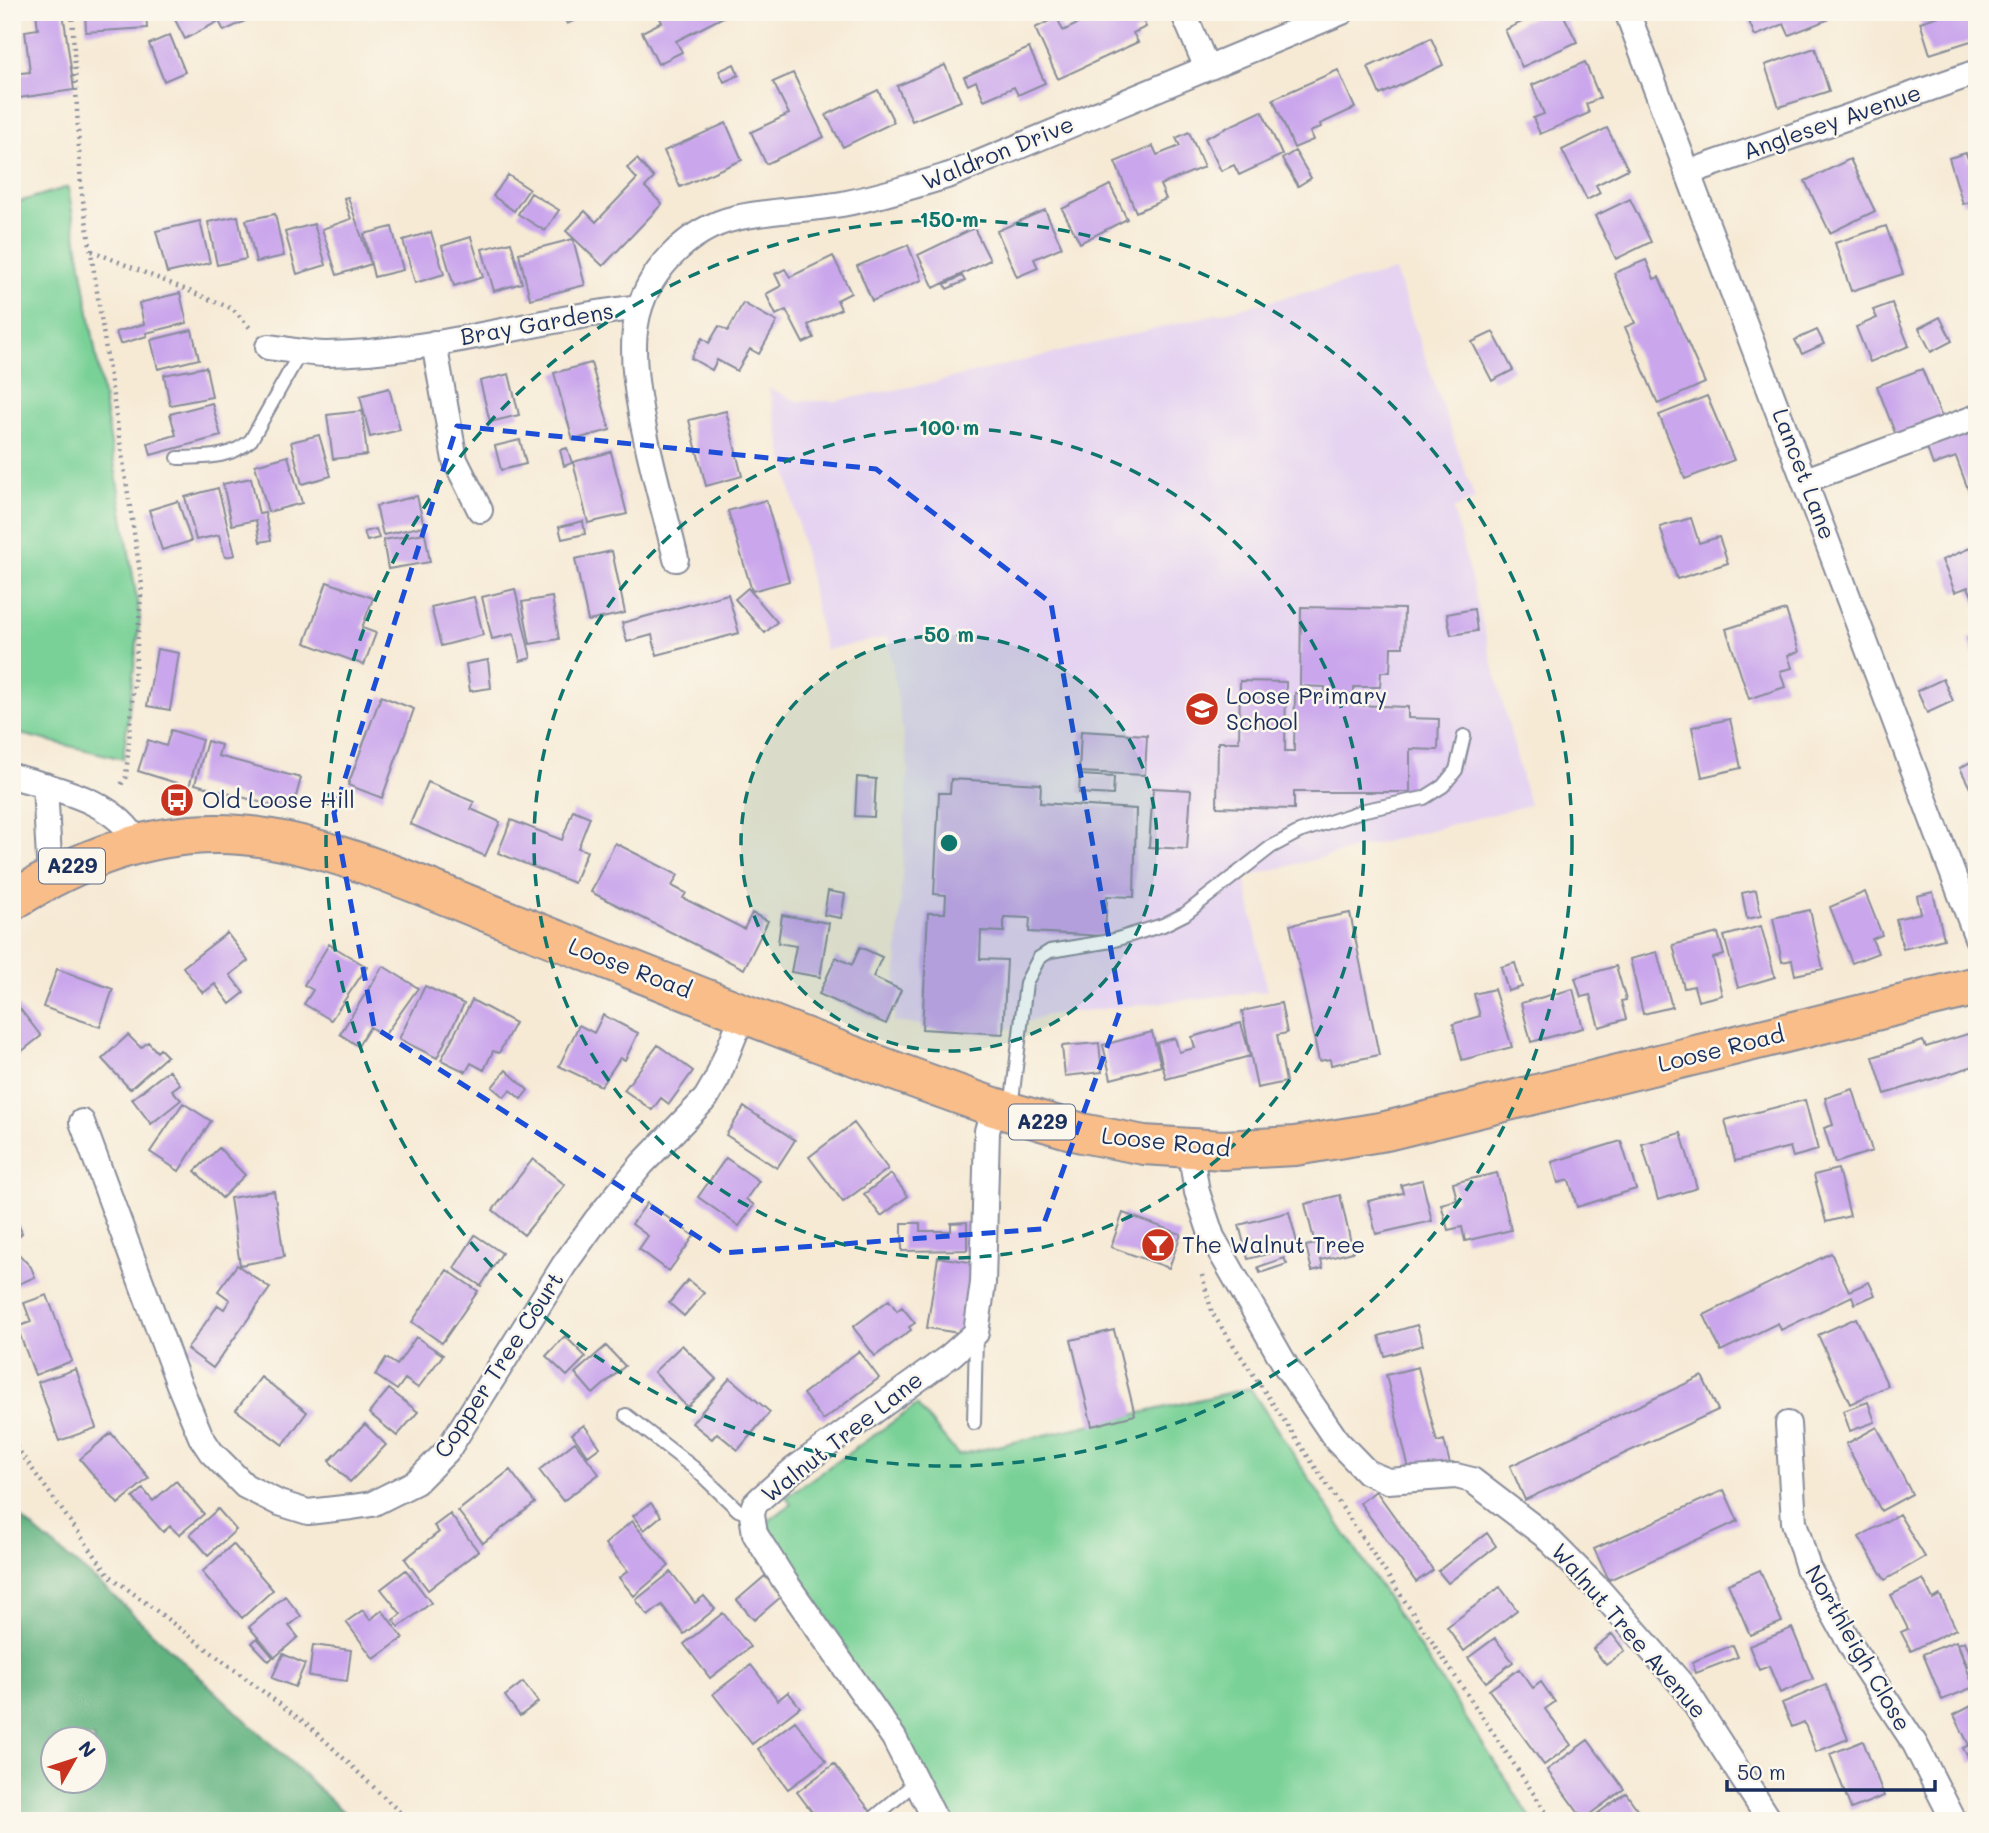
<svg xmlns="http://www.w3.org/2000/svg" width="1989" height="1833" font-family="Mali,sans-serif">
<rect width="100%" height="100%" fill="#fbf7ec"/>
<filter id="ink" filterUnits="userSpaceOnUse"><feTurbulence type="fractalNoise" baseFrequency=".0143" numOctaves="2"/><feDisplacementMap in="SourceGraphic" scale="14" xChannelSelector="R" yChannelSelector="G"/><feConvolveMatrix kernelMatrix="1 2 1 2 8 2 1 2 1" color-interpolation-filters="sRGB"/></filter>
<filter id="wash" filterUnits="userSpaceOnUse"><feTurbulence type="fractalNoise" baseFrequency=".00686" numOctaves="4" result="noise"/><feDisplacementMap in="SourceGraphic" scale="28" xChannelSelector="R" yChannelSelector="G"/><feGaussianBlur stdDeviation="1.57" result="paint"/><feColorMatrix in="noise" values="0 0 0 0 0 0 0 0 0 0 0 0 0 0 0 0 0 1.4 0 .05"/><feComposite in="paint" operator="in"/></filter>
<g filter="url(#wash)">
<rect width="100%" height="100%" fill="#f6ead5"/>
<path fill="#e5d3f1" d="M1395,271L1475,499L1453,509L1529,805L1245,877L1267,991L1046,1015L996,1033L894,1022L908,767L888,637L825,650L769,388L797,401H835L931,383Z"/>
<path fill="#79d197" stroke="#4a807a" stroke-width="2" d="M68,187L140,618L123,759L12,732V204Z
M1250,1388L1533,1821H943L766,1523L791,1504L786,1497L917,1405L958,1455Z"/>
<path fill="#62b380" stroke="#3e716f" stroke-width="2" fill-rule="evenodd" d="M12,1511L105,1588L353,1821H12ZM52,1738H94V1780H52Z"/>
<g id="blocks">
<path fill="#caa6ec" d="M36,12H63L74,90L12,99V74L30,72L25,31L38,29Z
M85,12H146L147,28L86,32Z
M171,12H243L247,20L224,31L219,21L185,39Z
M561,12H593L567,24Z
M657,12H733L676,41L682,52L658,64L642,32L662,22Z
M1102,12H1126L1128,16L1139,12L1146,27L1133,33L1138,42L1058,79L1035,28L1057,17L1063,31Z
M1543,12H1562L1577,42L1522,67L1505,30Z
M1745,12H1824L1827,20L1789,35L1784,24L1755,36Z
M1952,12H1977V39L1930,54L1920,22Z
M170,35L185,72L164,81L149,44Z
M1431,38L1443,65L1380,95L1368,67Z
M1029,48L1045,83L1018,95L1014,87L984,100L976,81L968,85L964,77Z
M1815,48L1829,91L1779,107L1765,65Z
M1585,62L1600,98L1586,104L1589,113L1540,134L1533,118L1544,114L1532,85Z
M734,64L739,75L724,82L719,71Z
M945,65L961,101L912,121L897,86Z
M1338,70L1355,108L1320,124L1321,127L1310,132L1313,140L1294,148L1273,99Z
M793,73L824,137L766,164L751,132L789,114L773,82Z
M878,90L894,122L843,147L826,115Z
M1262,111L1282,155L1239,175L1234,165L1221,171L1205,138Z
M726,123L742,160L680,187L664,151Z
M1607,128L1628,169L1596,185L1600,193L1587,200L1562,150Z
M1189,132L1204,167L1160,185L1166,199L1136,212L1115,162L1153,146L1157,155L1180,146L1176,138Z
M1295,151L1311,178L1298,186L1282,159Z
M1966,153L1969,162L1977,159V200L1963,204L1949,158Z
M637,159L654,178L645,187L662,204L603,266L566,231L585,211L596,222L637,179L627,168Z
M1850,159L1875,211L1830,233L1805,181Z
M508,175L529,189L514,211L493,196Z
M1110,185L1127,219L1080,243L1062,209Z
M531,193L559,210L545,231L518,214Z
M348,197L371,264L337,275L322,229L351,219L344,198Z
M1630,199L1651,242L1616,259L1595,216Z
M1045,210L1062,247L1034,259L1038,268L1017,277L997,231Z
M275,214L284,256L256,262L246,220Z
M238,216L246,259L217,265L208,222Z
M200,221L210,263L167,273L156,231Z
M314,224L326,265L297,274L285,232Z
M1886,226L1903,274L1851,291L1835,243Z
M392,227L403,270L374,277L364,234Z
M974,228L990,260L934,288L918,255Z
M431,232L444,274L415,283L403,240Z
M471,237L483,277L454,286L442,246Z
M573,239L585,285L530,299L519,253Z
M511,242L522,283L494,291L482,249Z
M908,245L922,280L872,301L857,266Z
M833,256L851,293L837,300L841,309L808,325L814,338L803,343L786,310L776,315L766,294L781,286L775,274L785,269L790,277Z
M1646,260L1654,279L1659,277L1705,383L1658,404L1625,327L1635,323L1614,273Z
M962,276L965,281L947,289L945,284Z
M180,293L187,323L146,333L147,336L120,344L116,332L144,324L139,303Z
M743,303L777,322L759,354L750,349L737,371L717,360L712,370L691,358L702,338L709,343L719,326L728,331Z
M1892,303L1909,346L1870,362L1856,327L1877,318L1873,310Z
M1940,317L1952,341L1931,352L1919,328Z
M192,330L199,359L158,369L151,340Z
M1817,330L1824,344L1802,354L1795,340Z
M1493,332L1513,370L1492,381L1472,342Z
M591,363L610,430L573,440L554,373Z
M206,367L212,397L170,405L164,375Z
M1922,369L1943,420L1897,438L1877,386Z
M509,374L519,415L490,422L480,381Z
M389,388L400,430L370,437L360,396Z
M1707,396L1734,460L1685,479L1659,415Z
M212,403L221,436L151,455L148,443L176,435L170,414Z
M362,411L367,455L333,459L327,415Z
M726,411L742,476L706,486L689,420Z
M1977,430V499L1972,500L1956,457L1933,465L1927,448Z
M319,435L331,476L302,484L291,442Z
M520,440L526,464L501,470L495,446Z
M567,448L572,463L564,466L560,450Z
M611,452L627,514L588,523L573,462Z
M288,456L302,503L268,512L255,465Z
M251,478L259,514L265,513L271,540L260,542L256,520L232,525L223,484Z
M218,488L235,555L225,557L219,535L196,540L185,497Z
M417,496L424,526L383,535L376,506Z
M766,500L789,581L752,591L728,511Z
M178,501L191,541L162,550L149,510Z
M1691,518L1699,543L1719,537L1728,563L1677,579L1660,527Z
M583,521L585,534L562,539L559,527Z
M376,529L379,538L367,541L364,532Z
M425,533L430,562L388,569L383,540Z
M1977,545V607L1968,587L1955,592L1942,560Z
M612,551L625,613L588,621L575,559Z
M327,582L373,598L362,628L376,633L364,665L305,643Z
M748,588L777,622L765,633L735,599Z
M515,589L531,658L520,661L514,634L492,639L482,597Z
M728,594L739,633L657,655L652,635L627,642L622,623Z
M474,597L483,635L441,646L431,607Z
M552,597L559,639L530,644L522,602Z
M1301,607L1404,609L1403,647H1391L1390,672H1381L1380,687H1354L1353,705L1408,707V718L1439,719L1438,750L1410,749V792H1294V809L1217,807L1218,742H1239L1240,681L1286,682L1285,751H1294L1295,693L1325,694V687L1300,686Z
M1474,609L1477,631L1451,635L1447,614Z
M1786,610L1799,652L1788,655L1792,668L1780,671L1785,687L1749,699L1726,629Z
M1977,636V661L1976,662L1968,639Z
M157,649L179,653L170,710L147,706Z
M488,660L491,688L470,691L466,664Z
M1943,679L1953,701L1927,713L1917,691Z
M381,696L414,709L382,798L348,785Z
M1730,719L1741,768L1702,777L1692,727Z
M171,730L202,740L189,787L138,771L148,740L166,746Z
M1081,731L1147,735L1145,775L1079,772Z
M207,741L221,745L218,756L301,778L292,811L195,784Z
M1976,759L1977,790L1972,792L1960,768Z
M1080,775L1114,777L1113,795L1079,793Z
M857,777L876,779L874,817L855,816Z
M951,779L1041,784L1040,803L1136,809L1134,897L1107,896L1105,936L1029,932L1030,918L1004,917V932L981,931L980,959L1007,960L1003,1034L922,1029L928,913H945L946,895L934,894L939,793H950Z
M428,782L474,802L471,809L500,822L485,856L410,824Z
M1153,788L1191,790L1187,849L1149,847Z
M573,810L590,817L578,848L587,851L574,883L498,853L511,820L562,840Z
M615,843L678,875L672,886L686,893L683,898L744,929L752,913L768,921L744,969L591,892Z
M1756,890L1761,916L1747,919L1742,893Z
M828,891L845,894L841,918L824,915Z
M1865,892L1882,935L1872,939L1878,953L1852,963L1830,907Z
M1933,892L1944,939L1903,949L1896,919L1921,913L1917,896Z
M1810,910L1823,969L1795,975L1792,960L1782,962L1773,918Z
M1350,913L1379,1055L1331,1065L1330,1059L1319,1061L1290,925Z
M782,915L829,923L820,977L791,972L796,946L778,943Z
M1761,926L1775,977L1738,988L1724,936Z
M227,933L248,961L230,975L244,993L230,1004L215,984L203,993L183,967Z
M1718,933L1724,955L1713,958L1722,995L1698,1001L1694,986L1684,988L1673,945Z
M329,944L367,967L331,1020L304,1004L313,990L304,985Z
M860,947L882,957L873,977L901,990L886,1024L819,994L836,957L852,965Z
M1657,952L1672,1007L1643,1014L1630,959Z
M1515,963L1522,987L1508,991L1501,967Z
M383,966L418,988L384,1036L370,1027L358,1046L340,1034Z
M1616,966L1626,1000L1621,1001L1626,1019L1599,1027L1590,995L1581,997L1575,978Z
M57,969L113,989L100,1027L43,1007Z
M425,986L464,1004L437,1058L399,1039Z
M1494,989L1512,1047L1462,1060L1453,1024L1480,1016L1474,994Z
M1573,989L1583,1028L1531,1042L1521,1003Z
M472,1000L515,1023L499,1053L493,1051L484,1070L471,1063L466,1072L441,1060Z
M1281,1003L1287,1033L1277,1035L1286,1082L1257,1088L1242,1011Z
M17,1005L41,1036L12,1059V1009Z
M603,1015L638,1033L625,1060L620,1058L601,1086L559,1066L579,1025L594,1033Z
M1241,1023L1250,1056L1166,1079L1157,1043L1175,1038L1179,1052L1195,1048L1192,1037Z
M1977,1031V1065L1885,1094L1873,1057L1923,1041L1926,1047Z
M1152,1032L1161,1066L1111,1079L1103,1045Z
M128,1035L141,1048L148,1042L157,1052L160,1049L167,1056L130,1089L102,1059Z
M1099,1043L1102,1072L1065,1076L1062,1046Z
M658,1045L693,1071L669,1104L661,1098L652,1110L624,1090Z
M169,1070L180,1084L172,1090L181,1100L151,1124L132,1099Z
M506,1070L528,1090L521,1099L510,1090L504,1097L492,1087Z
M1853,1089L1872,1151L1835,1163L1824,1128L1833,1125L1825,1098Z
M1805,1100L1818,1150L1793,1157L1790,1147L1735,1161L1725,1120Z
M183,1103L211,1121L179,1171L150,1152Z
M744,1107L795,1140L777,1168L726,1135Z
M854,1123L888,1169L843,1202L809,1157Z
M1681,1133L1697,1188L1658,1200L1642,1144Z
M1621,1141L1636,1189L1577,1207L1569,1180L1558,1183L1552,1162Z
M219,1148L245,1175L222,1198L195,1171Z
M726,1158L759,1181L746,1199L754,1205L739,1226L698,1197Z
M533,1159L565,1185L524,1235L493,1210Z
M1838,1169L1850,1216L1826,1222L1814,1175Z
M1497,1173L1511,1230L1465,1241L1462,1227L1448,1230L1441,1204L1457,1200L1453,1183Z
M891,1174L908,1196L881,1216L864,1194Z
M1422,1180L1432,1221L1376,1234L1368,1201L1403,1193L1401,1185Z
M274,1191L284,1257L240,1265L230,1198Z
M12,1193L18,1205L12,1210L22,1233L12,1243Z
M1340,1195L1353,1252L1321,1260L1323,1268L1312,1271L1306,1246L1315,1244L1305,1204Z
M647,1203L694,1236L669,1271L639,1249L648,1236L632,1224Z
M1289,1212L1298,1246L1248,1259L1239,1225Z
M1123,1213L1181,1234L1169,1268L1111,1247Z
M967,1222V1250L902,1251V1223H920V1231H951V1223Z
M475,1235L502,1253L481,1286L454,1268Z
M12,1247L31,1267L35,1277L12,1287Z
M1831,1253L1849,1291L1869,1282L1875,1295L1855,1304L1852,1296L1781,1330L1778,1323L1721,1351L1704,1315Z
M938,1257L976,1263L965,1334L927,1328Z
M1284,1258L1287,1264L1260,1273L1258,1267Z
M237,1265L270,1288L213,1368L187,1349L218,1305L224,1309L230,1300L218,1291Z
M447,1270L478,1291L442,1343L412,1322Z
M688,1280L704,1293L684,1316L669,1303Z
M47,1295L72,1361L35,1375L17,1327L31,1322L24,1303Z
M889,1300L897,1311L902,1307L915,1323L909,1327L911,1330L875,1356L853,1327Z
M1856,1318L1888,1386L1850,1404L1818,1335Z
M1417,1325L1423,1345L1385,1356L1379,1336Z
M1114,1330L1135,1415L1092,1426L1071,1340Z
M565,1336L586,1357L567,1376L546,1356Z
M416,1337L443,1355L418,1388L405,1379L397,1390L375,1375L386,1358L397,1365Z
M682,1345L716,1379L687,1407L654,1372Z
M606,1346L625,1366L593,1394L575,1373Z
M859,1351L879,1378L823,1420L803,1394Z
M1418,1367L1437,1442L1444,1440L1450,1464L1410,1473L1386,1375Z
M76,1369L96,1428L59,1441L38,1382Z
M1702,1376L1718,1410L1525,1500L1510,1466Z
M261,1377L307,1412L283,1445L236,1410Z
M730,1378L770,1412L738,1450L717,1433L712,1439L692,1423Z
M389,1389L418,1412L397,1436L369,1413Z
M1868,1402L1875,1422L1850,1431L1843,1411Z
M365,1424L386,1445L350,1482L329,1461Z
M584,1425L600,1447L588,1456L572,1434Z
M1877,1427L1912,1494L1881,1511L1846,1444Z
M111,1433L149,1478L118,1504L80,1459Z
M575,1442L599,1474L563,1501L539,1470Z
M510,1470L535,1503L483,1543L458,1511Z
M176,1481L204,1514L179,1535L170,1526L163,1532L133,1498L143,1489L153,1501Z
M1724,1490L1738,1521L1609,1580L1594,1549Z
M1376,1491L1433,1570L1416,1582L1360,1503Z
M651,1503L661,1516L644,1530L633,1516Z
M218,1509L236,1530L208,1555L190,1534Z
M450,1514L478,1551L428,1590L405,1559L439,1532L434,1526Z
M1899,1514L1925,1557L1885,1580L1859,1537Z
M632,1521L669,1566L634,1596L619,1578L628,1571L605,1544Z
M1487,1533L1496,1546L1448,1583L1438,1571Z
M233,1544L273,1590L242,1618L202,1572Z
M406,1570L431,1603L399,1627L393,1620L401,1614L381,1589Z
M1760,1570L1782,1622L1750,1635L1728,1584Z
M671,1572L695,1603L704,1596L715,1609L684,1634L662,1605L648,1616L636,1600Z
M765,1576L782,1596L754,1620L737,1600Z
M1923,1579L1933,1599L1940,1595L1956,1629L1911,1651L1901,1632L1908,1629L1891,1595Z
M1500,1587L1517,1610L1464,1651L1447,1627Z
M285,1596L301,1616L289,1626L298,1637L275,1657L249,1627Z
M363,1610L370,1620L382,1610L403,1638L374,1659L346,1622Z
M723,1613L750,1647L710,1678L684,1644Z
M1792,1628L1813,1679L1780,1693L1769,1666L1759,1670L1749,1646Z
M1612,1634L1625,1651L1606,1665L1593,1649Z
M257,1638L273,1657L269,1661L252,1643Z
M1495,1638L1513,1662L1486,1682L1468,1658Z
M1956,1641L1974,1687L1942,1700L1923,1654Z
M1965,1641L1974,1664L1968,1667L1958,1644Z
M313,1645L351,1650L347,1681L309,1676Z
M1733,1645L1738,1657L1696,1673L1692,1662Z
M283,1654L305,1664L295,1687L272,1678Z
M751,1665L778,1700L788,1692L800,1707L752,1744L713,1694Z
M1519,1669L1533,1688L1541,1682L1555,1702L1545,1709L1571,1745L1544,1765L1489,1690Z
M523,1682L538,1702L520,1716L505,1696Z
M1826,1685L1848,1739L1816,1752L1804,1722L1792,1727L1782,1703Z
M1977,1703V1760L1971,1763L1963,1748L1969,1745L1954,1715Z
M795,1721L826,1761L788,1789L758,1749Z
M1588,1740L1624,1789L1583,1819L1547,1770Z
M1863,1741L1884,1796L1851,1809L1830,1754Z
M834,1764L872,1813L862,1821H819L797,1792Z
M1626,1793L1639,1812L1636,1815L1640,1821H1587Z"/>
</g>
</g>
<g filter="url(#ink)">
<use href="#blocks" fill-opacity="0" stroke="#888c9a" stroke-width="2"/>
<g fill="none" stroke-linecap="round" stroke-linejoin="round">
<g stroke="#888c9a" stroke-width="16">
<path id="service" d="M178,458C205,457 229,459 251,440L301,351
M1011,1109L1026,983L1039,958L1050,951L1111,941L1163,925L1185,914L1271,847L1299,832L1365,810L1424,798L1443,786L1456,770L1464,736
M626,1415L694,1468L738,1510L752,1515
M974,1423L976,1336
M870,1821L917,1781"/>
</g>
<g stroke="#888c9a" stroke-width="28">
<path id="minor" d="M1183,12L1207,68
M1627,12L1977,938
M1687,173L1977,72
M434,343L455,460L480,510
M268,347C287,349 307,354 326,354C432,353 536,319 640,307
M1806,480L1977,417
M676,559C662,497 625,385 636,324C644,274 687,229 736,218C771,210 807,210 842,204C879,197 914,186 950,175L1342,12
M12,776C56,789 116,800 138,844
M45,785L50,878
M82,1122L178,1382L201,1437L211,1452L245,1486L279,1503L308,1512L352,1507L372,1504L416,1482L447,1451L564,1265L597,1219L642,1164L706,1098L717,1079L744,1011
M1190,1149L1197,1192L1212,1237L1287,1368L1337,1441L1367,1472L1388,1481L1456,1476L1472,1480L1544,1535L1599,1590L1684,1687L1770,1821
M1788,1424L1794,1522L1808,1568L1856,1654L1915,1744L1954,1821
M936,1821L894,1738L784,1580L755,1534L752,1515L754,1505L761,1498L793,1470L950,1356L976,1333L983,1283L987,1131L994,1107"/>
</g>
<g stroke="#888c9a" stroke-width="42">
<path id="trunk" d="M12,901C73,862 142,834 216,834C310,833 422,887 509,921C670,984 831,1050 994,1107L1082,1133L1144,1145L1223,1150L1295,1146L1386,1131L1977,986"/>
</g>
<path stroke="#888c9a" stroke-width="4.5" stroke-dasharray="2 5" stroke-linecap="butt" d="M72,12L81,187L142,585L126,777L119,788
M92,251L233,309L252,330
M1202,1275L1212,1313L1552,1821
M12,1441L109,1575L314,1730L409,1821"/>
<use href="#service" stroke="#fff" stroke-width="12"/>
<use href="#minor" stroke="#fff" stroke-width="24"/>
<use href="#trunk" stroke="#f8bd89" stroke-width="38"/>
</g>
</g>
<path fill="none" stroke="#1d4ed8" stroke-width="5" stroke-dasharray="14 9" stroke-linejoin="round" d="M457,426L876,469L1051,603L1121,1008L1042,1229L723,1253L374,1027L334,813Z"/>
<circle cx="949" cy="843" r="208" fill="#0f766e" fill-opacity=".12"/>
<g fill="none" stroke="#0f766e" stroke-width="3.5" stroke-dasharray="12 9">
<circle cx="949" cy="843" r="208"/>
<circle cx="949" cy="843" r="415"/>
<circle cx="949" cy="843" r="623"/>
</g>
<defs>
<g id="school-disc" transform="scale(1.75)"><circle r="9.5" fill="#c8321e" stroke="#fbf7ec"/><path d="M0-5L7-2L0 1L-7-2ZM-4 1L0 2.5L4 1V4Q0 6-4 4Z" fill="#fff"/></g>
<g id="bus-disc" transform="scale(1.75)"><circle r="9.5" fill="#c8321e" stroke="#fbf7ec"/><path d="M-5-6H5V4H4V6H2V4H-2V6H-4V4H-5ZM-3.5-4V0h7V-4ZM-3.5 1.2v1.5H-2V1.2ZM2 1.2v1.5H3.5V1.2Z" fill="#fff"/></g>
<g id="bar-disc" transform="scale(1.75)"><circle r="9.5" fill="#c8321e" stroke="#fbf7ec"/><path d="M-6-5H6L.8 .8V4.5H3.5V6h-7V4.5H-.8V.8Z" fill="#fff"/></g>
</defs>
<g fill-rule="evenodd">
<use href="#school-disc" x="1202" y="709"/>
<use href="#bus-disc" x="177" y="800"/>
<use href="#bar-disc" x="1158" y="1245"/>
</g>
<g text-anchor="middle" stroke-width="5" stroke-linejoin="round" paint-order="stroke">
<g fill="#fbf7ec" stroke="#5e6b89" stroke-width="2">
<rect x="39" y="848.5" width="66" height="35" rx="5"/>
<rect x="1009" y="1104.5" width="66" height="35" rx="5"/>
</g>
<g font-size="21" font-weight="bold" fill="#1b2f5e">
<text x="72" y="873">A229</text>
<text x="1042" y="1129">A229</text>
</g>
<g font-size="23" fill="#1b2f5e" stroke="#fbf7ec">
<text transform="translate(1832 122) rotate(-19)" y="8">Anglesey Avenue</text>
<text transform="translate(998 153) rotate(-22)" y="8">Waldron Drive</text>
<text transform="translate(537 324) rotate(-10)" y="8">Bray Gardens</text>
<text transform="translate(1804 474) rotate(69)" y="8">Lancet Lane</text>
<text transform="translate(630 968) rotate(21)" y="8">Loose Road</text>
<text transform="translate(1721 1049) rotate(-14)" y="8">Loose Road</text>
<text transform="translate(1166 1142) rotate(6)" y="8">Loose Road</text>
<text transform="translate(499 1365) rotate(-57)" y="8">Copper Tree Court</text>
<text transform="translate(842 1437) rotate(-38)" y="8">Walnut Tree Lane</text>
<text transform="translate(1629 1631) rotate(49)" y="8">Walnut Tree Avenue</text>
<text transform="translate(1858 1648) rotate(60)" y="8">Northleigh Close</text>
</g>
<g font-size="23" fill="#1b2f5e" stroke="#fbf7ec" text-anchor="start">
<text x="1226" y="704">Loose Primary<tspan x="1226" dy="26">School</tspan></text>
<text x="202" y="808">Old Loose Hill</text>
<text x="1182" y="1253">The Walnut Tree</text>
</g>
</g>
<circle cx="949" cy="843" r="10" fill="#0f766e" stroke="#fbf7ec" stroke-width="3.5"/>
<g font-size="21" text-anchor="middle" font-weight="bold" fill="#0f766e" stroke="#fbf7ec" stroke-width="5" stroke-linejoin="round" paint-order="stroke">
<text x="949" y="227">150 m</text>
<text x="949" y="435">100 m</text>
<text x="949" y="642">50 m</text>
</g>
<rect width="1989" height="1833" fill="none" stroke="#fbf7ec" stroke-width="42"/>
<g transform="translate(74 1760) rotate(51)"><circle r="33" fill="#fbf7ec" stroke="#a1a7b3" stroke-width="2"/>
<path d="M0-5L12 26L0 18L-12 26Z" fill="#c8321e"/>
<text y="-10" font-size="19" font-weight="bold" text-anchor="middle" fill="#1b2f5e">N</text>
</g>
<path d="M1727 1780v10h208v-10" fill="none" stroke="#1b2f5e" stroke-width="3.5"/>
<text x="1737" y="1780" font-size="21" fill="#1b2f5e" stroke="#fbf7ec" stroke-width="5" paint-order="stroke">50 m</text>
</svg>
